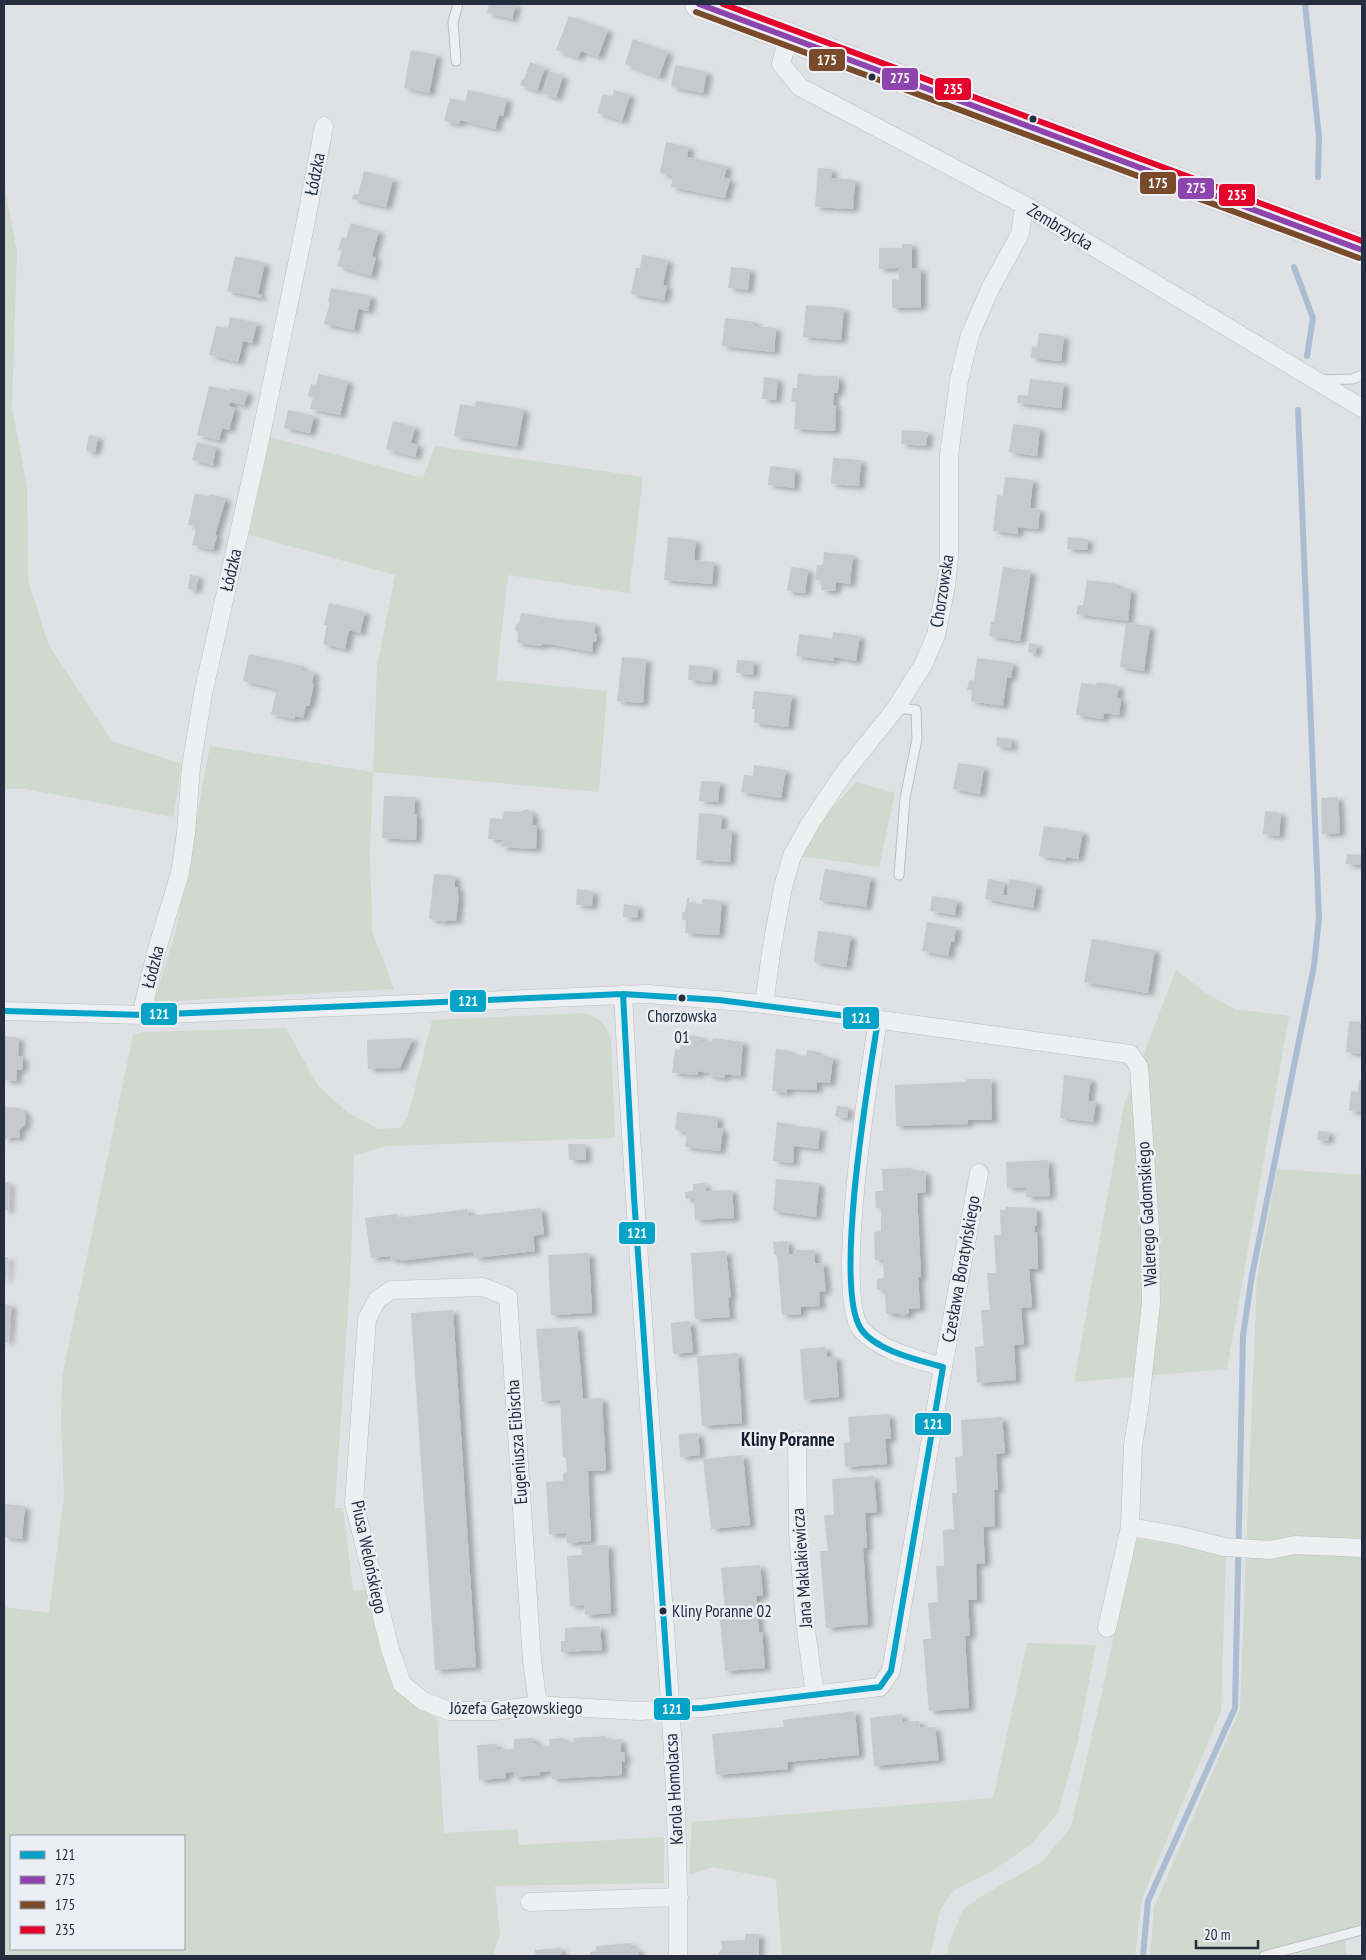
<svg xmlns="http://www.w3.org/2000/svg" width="1366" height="1960" font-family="'PT Sans Narrow',sans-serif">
<defs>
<filter id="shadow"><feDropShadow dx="5.5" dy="3" stdDeviation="2.5" flood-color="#0004"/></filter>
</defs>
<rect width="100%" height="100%" fill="#dfe1e4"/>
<path fill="#cfd9ce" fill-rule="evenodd" d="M4,184L17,252L12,407L27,488L28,581L49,646L112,741L182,764L173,817L26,789H4Z
M270,437L423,478L435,446L643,477L629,593L508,575L496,680L607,691L599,792L373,772L370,851L372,931L394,989L154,1002L176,930L210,746L373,772L377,667L395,575L249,535Z
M856,782L895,793L879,867L800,856L817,825Z
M1176,970L1206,993L1234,1009L1289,1016L1227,1369L1074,1382L1124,1105Z
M584,1013C601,1018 605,1024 611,1040L615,1138L388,1146L354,1155L351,1263L335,1508H343L353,1591L371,1589L401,1694L437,1719L444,1833L517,1829L519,1845L664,1837V1883L495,1886L500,1934L493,1956H4L5,1607L49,1613L64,1497L61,1425L62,1377L133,1035L145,1032L286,1028L318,1086L346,1111L378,1129L401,1128L408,1116L432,1020ZM11,1836H184V1949H11Z
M1277,1169L1362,1175V1925L1268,1951L1255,1956H1150L1154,1907L1240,1709L1257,1278Z
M1134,1538L1226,1554L1221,1712L1142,1898L1135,1956H947L949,1944L963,1909L982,1896L1042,1862L1071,1827L1104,1683Z
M1027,1643L1096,1645L1077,1744L1058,1813L1030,1845L992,1871L954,1890L940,1910L930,1956H782L776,1879L713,1867L689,1875L692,1822L993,1798Z
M1345,1940L1347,1956H1293Z"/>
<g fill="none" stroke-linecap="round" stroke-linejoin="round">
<path stroke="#aabdd2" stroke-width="6" d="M1305,4L1319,137L1318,177
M1294,267L1313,318L1307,356
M1143,1956L1148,1901L1235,1708L1243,1336L1252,1275L1314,966L1319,918L1298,410"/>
</g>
<path fill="#c6c9cd" filter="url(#shadow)" d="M489,4H516L512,19L487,13Z
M569,16L608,30L598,57L581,51L578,58L556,50Z
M633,39L668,52L659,77L625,64Z
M411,50L437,55L429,93L404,88Z
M530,62L545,68L537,91L520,85L522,79L524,80Z
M675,65L707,72L703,93L671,87Z
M549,71L563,76L556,98L542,93Z
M468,90L507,99L503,116L499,115L495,129L460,120L459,124L444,121L450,98L465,102Z
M614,90L630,95L622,121L597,113L603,94L612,97Z
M666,142L689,147L687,157L727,166L724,178L730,179L725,198L671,187L673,176L660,173Z
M818,168L832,169L831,178L855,180L853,209L815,207Z
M364,171L393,179L386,207L352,199L354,194L358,195Z
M351,223L379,231L372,256L376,258L371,276L337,266L342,251L338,250L342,237L346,238Z
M902,244H912V268L921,269V307L892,308V279L899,280L898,268L879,269V248H902Z
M642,255L668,260L663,285L667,286L664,300L631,294L636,268H640Z
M235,256L265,263L258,294L262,295L261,298L227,291Z
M731,267L750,269L748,290L728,288Z
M331,288L371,296L368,311L358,309L354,330L324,324L330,302H328Z
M806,305L844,308L841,340L803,337Z
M230,317L257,323L252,343L243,341L238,362L209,355L216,326L228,328Z
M725,318L755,322V326L776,328L774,352L722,346Z
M1039,333L1064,336L1061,361L1031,358L1032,346L1037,347Z
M798,373L814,376H838L839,386L837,393H834L833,405H836L835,431L794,429L796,402H791L793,388H797Z
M319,374L348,381L340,415L310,409L313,398L308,396L311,384L316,385Z
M764,377L778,379L776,400L762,399Z
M1030,379L1064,383L1061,408L1017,403L1018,395L1028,396Z
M209,386L230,391V388L248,392L244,405L230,402L229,406L235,408L229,430L222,428L219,440L197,435Z
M476,401L524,409L517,447L454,436L460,404L475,407Z
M288,410L314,416L310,433L284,428Z
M393,421L415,427L411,443L418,445L415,457L386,449Z
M1013,424L1040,428L1037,456L1009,452Z
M902,430L928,432L926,446L901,444Z
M89,435L98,437L95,452L86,451Z
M197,442L216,447L213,465L192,460Z
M833,458L861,460L859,486L831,484Z
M770,466L795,469L794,488L768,485Z
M1005,477L1033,480L1030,508L1040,509L1038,529L1018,527V534L993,531L997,495L1003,496Z
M195,493L209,497L210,494L226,498L215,535L217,536L213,550L192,545L197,526L188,525Z
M668,537L696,540L694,560L714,562L712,584L664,580Z
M1068,537L1088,539L1087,550L1067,549Z
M824,552L853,555L850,584L836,582L835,591L821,590L822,580H815L817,565H823Z
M791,567L808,569L805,593L787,591Z
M1003,567L1031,571L1020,641L989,636L991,622H994Z
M190,575L198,576L196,590L188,589Z
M1087,580L1118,584V588L1131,589L1128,621L1076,614L1078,605H1083Z
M329,603L365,612L360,633L349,630L345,649L323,644L327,625H324Z
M521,613L570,621L571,620L595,623L594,632L597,635L596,641L593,642L592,652L555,645L542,644V646L517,643L518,632L515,630L516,624L519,623Z
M1126,623L1150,626L1144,671L1120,667Z
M833,632L860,636L856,661L834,657L833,661L796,656L799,634L832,639Z
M1029,643L1037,644L1035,654L1028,652Z
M249,654L302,666V670L314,672L312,683L314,684L309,706H306L303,718L295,716L294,719L271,714L277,689L243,681Z
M622,657L646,659L643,703L617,701Z
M977,658L1013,663L1011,678L1007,677L1003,706L971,701L972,690H967L969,680L974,681Z
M737,660L754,661L753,675L736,673Z
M689,665L713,667L712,682L688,680Z
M1097,682L1119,686L1117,698L1121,699L1119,715L1104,713L1103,719L1076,715L1081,683L1096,685Z
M754,691L792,695L788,727L754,723L755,709H752Z
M997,737L1012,739L1011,748L996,746Z
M958,763L984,767L980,794L953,789Z
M754,765L786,770L781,798L741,792L744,775L753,776Z
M701,781L720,782L718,802L699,801Z
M384,796L415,797L414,814H417L416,840L382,838Z
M1338,797L1340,833L1322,834L1321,798Z
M527,809L533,814L532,825L537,826L536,849L501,847L502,840L488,839L490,818L503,819L504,811L520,812Z
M1265,811L1281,813L1279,836L1263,834Z
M699,813L722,815L721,829L732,830L730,862L696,860Z
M1044,826L1083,832L1078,859L1066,857V860L1039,856Z
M1347,854L1362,855V865L1346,864Z
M825,869L871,877L866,907L819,900Z
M434,874L455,876V887H458V895L459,896L456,921L448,920L446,922L429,919Z
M988,879L1005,882L1003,895H1007L1009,879L1037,884L1033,908L985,899Z
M577,889L593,891L592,906L576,905Z
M932,896L957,900L955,915L930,911Z
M687,898H689V903L702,904V899L722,901L719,935L685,933L686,920H682V912H685Z
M624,904L638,906L637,918L623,917Z
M927,922L956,927L954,942H951L948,956L922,951Z
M818,931L851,936L846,967L814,962Z
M1092,939L1155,950L1148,993L1084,982Z
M1349,1021L1360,1022L1359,1028H1362V1054L1346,1052Z
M682,1035L702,1037V1041L712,1042L713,1038L743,1042L740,1076L725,1074V1078L709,1076V1073L698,1071V1075L672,1073L675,1049L680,1050Z
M4,1036L19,1038L18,1056L23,1057L22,1070H17L16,1081L4,1080Z
M413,1038L400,1068L368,1069L367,1040Z
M776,1049L791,1051V1054L806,1056L807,1050L816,1051V1055L833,1057L830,1083L817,1082V1090L787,1089V1093L772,1091Z
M1064,1075L1091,1079L1088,1101L1096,1102L1093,1122L1060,1118Z
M967,1079H991L992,1120H968V1124L896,1126L895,1085L966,1082Z
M1359,1080H1362V1112L1349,1111L1351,1091L1358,1092Z
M837,1106L848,1107L847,1118L835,1116Z
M4,1107L21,1108L26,1115L25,1125L20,1129L19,1138L9,1137L4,1141Z
M677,1112L718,1117L717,1128L723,1129L720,1151L685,1147L687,1132L675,1130Z
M777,1122L791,1124V1127L796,1128V1126L825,1129L820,1130L818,1149L794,1146L793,1163L773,1161Z
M1318,1131L1329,1132L1328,1141L1317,1140Z
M568,1144H585L586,1160H569Z
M1048,1160L1050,1196L1026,1197V1187L1007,1188L1006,1162Z
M911,1168L912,1171H925L926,1192L917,1193L921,1277H918L920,1308L909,1309V1313L903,1316L899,1314H886L885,1290H877V1279L884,1278L883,1260H875L874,1232L881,1231V1208H876L875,1191H883L882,1169Z
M776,1179L819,1183L816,1217L773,1211Z
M4,1182H9L8,1210H4Z
M705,1183L706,1191L732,1190L734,1218L695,1220L694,1199H686L685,1192L693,1191V1184Z
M1006,1207L1036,1208L1037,1226H1035V1232H1037L1038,1269H1029L1032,1307L1021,1308L1024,1344L1014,1345L1016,1380L977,1383L975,1347L984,1346L981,1310H990L987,1273H996L994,1235H1001L1000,1210H1005Z
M541,1208L544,1234L533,1236L535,1251L475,1258L473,1252L400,1261V1259L391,1260L390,1256L371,1258L365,1218L397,1214V1218L468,1209L469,1216Z
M788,1241L789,1254H795L794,1250H814L815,1263H823L826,1291L819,1292L820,1306L801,1307V1314L782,1315L777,1255H774L773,1242Z
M726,1251L731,1298H728L730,1317L695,1319L691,1253Z
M589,1253L592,1313L551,1315L548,1255Z
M4,1257H8L6,1280H4Z
M4,1304L11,1305L8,1342H4Z
M453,1310L476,1667L435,1670L411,1313Z
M690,1321L693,1352L673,1354L671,1323Z
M577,1327L583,1399L602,1398L606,1470L588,1471L591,1541L567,1543L566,1533L549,1534L546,1482L563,1481V1473L567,1472L566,1457H563L560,1400L542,1401L536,1329Z
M826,1347L827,1357L836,1356L839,1397L804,1400L800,1349Z
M738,1353L742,1423L702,1426L697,1356Z
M889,1414L891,1439H885L887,1464L845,1467L844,1443L850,1442L848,1417Z
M1002,1417L1005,1453L996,1454L998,1490H994L995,1526L983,1527L985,1563L976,1564L977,1600H968L970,1636H965L969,1708L929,1711L923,1639H931L928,1603L938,1602L936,1566H944L943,1530L954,1529L952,1493H957L955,1457L963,1456L961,1420Z
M698,1433L700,1455L680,1457L679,1434Z
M743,1455L750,1525L711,1529L703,1459Z
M874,1476L877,1512L865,1513L867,1548H863L868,1624L826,1628L820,1551H828L824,1515H834L832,1479Z
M4,1504L25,1506L22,1539L4,1537Z
M608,1545L611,1613L585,1615L584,1605L570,1606L567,1556L582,1555L581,1546Z
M760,1565L763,1595L756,1596L759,1633L762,1632L765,1668L725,1671L719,1611L725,1610L721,1568Z
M600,1626L602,1650L561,1652V1641H565V1628Z
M855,1711L859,1755L787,1762L788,1769L716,1775L712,1734L784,1727L783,1720Z
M902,1714L903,1722L919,1721L920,1728L935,1727L939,1760L874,1766L870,1718Z
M606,1736L607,1740L621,1739V1753L624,1752L625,1762H622V1775L552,1779L551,1771L540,1772V1775L514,1777V1772L505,1773L506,1778L479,1780L477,1745L497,1744V1750L514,1749V1739L533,1738V1743H539V1747L550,1746L549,1739L564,1738V1743L574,1742L573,1738Z
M745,1934H759V1956H718L719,1952L722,1949L721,1941L745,1940Z
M631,1943V1949L638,1948L639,1956H590V1952L596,1951V1946Z
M561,1948L562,1956H536L535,1950Z"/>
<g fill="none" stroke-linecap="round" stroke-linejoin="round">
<g stroke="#bcbec2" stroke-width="11">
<path id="service" d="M456,61L453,22L458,4
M1321,380L1352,379L1362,375
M896,708L916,710L917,739L905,798L899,875
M1264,1956L1362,1930"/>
</g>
<g stroke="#bcbec2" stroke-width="19">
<path id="minor" d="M788,37L781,64L800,87L1024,205L1362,408
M623,994C632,1173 645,1352 658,1531C668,1672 680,1814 678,1956
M764,1004L772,946L783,887L792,856L811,822L844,773L896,708L923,665L936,635L946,586L949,557V456L959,380L970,335L990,289L1020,234L1024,205
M4,1011L145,1015L648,994L764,1004L1130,1054L1139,1067L1150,1229L1151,1303L1140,1402L1133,1445L1130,1527L1107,1628
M145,1015L144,1003L157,949L180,873L186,833L191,767L203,694L261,435L304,231L324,126
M878,1020C870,1070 833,1296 861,1329C880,1351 916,1359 943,1367
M797,1440L798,1532L805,1623L815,1695
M1130,1527L1181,1536L1224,1547L1270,1550L1295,1545L1362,1548
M538,1705L532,1660L508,1297L483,1287L391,1290L377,1300L367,1319L354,1503L390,1649L402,1684L423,1701L449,1711H494L538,1705L638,1711L702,1708L880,1687L891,1671L943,1367L979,1173
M530,1902L679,1897"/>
</g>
<g stroke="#babec2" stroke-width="29">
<path id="primary" d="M699,4L1362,250"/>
</g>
<use href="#service" stroke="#eeeff1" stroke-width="9"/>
<use href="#minor" stroke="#eeeff1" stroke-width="18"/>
<use href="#primary" stroke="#f3f4f5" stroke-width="28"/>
<g stroke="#ebeff5" stroke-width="10">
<path id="bus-1" d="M623,994L719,1000L878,1020C869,1077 833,1287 861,1329C876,1351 919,1360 943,1367L891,1671L880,1687L702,1708L670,1709L634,1197Z
M4,1011L145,1015L623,994"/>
</g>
<g stroke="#ebeff5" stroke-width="10">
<path id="bus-2" d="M699,4L1362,250"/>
</g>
<g stroke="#ebeff5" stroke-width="10">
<path id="bus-3" d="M696,12L1359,258"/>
</g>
<g stroke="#ebeff5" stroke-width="10">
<path id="bus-4" d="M723,4L1362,241"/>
</g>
<use href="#bus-1" stroke="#02a3c7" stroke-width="6"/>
<use href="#bus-2" stroke="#8e44ad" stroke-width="6"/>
<use href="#bus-3" stroke="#7a4b2a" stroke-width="6"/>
<use href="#bus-4" stroke="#e4002b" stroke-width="6"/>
</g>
<g fill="#242e3f" stroke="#ebeff5" stroke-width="2">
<circle cx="872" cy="77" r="4.5"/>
<circle cx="1033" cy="119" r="4.5"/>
<circle cx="682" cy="998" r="4.5"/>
<circle cx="663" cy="1611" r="4.5"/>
</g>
<g text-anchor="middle" stroke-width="5" stroke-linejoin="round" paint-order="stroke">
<g font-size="17" fill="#242e3f" stroke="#ebeff5">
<text x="682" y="1022">Chorzowska<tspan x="682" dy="21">01</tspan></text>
<text x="672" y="1617" text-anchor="start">Kliny Poranne 02</text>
</g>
<g font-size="18" fill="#242e3f" stroke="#ebeff5">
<text transform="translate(315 174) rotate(-79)" y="6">Łódzka</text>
<text transform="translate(1060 227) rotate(31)" y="6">Zembrzycka</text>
<text transform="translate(231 570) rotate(-77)" y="6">Łódzka</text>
<text transform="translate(942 591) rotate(-81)" y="6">Chorzowska</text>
<text transform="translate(153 967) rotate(-76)" y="6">Łódzka</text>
<text transform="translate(1147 1214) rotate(-93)" y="6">Walerego Gadomskiego</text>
<text transform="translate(961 1269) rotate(-80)" y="6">Czesława Boratyńskiego</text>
<text transform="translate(517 1442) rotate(-94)" y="6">Eugeniusza Eibischa</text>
<text transform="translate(369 1557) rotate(78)" y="6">Piusa Welońskiego</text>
<text transform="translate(802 1568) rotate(-94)" y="6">Jana Maklakiewicza</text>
<text x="516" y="1714">Józefa Gałęzowskiego</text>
<text transform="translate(674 1789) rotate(-93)" y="6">Karola Homolacsa</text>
</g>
<g font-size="19" font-weight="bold" fill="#171f2f" stroke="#ebeff5">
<text x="788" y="1446">Kliny Poranne</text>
</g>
</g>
<g stroke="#ebeff5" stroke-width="2">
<rect x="808" y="48" width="38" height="24" rx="5" fill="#7a4b2a"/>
<rect x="881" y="67" width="38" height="24" rx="5" fill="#8e44ad"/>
<rect x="934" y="77" width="38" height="24" rx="5" fill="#e4002b"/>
<rect x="1139" y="171" width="38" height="24" rx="5" fill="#7a4b2a"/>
<rect x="1177" y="177" width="38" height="23" rx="5" fill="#8e44ad"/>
<rect x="1218" y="183" width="38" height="24" rx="5" fill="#e4002b"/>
<rect x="449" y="989" width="38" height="24" rx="5" fill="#02a3c7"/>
<rect x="140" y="1002" width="38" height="24" rx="5" fill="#02a3c7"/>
<rect x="842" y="1006" width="38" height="24" rx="5" fill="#02a3c7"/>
<rect x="618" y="1221" width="38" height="24" rx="5" fill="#02a3c7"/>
<rect x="914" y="1412" width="38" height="24" rx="5" fill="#02a3c7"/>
<rect x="653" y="1697" width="38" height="24" rx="5" fill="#02a3c7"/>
</g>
<g font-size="14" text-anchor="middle" font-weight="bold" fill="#fff">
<text x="827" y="65">175</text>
<text x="900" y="83">275</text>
<text x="953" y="94">235</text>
<text x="1158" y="188">175</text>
<text x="1196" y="193">275</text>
<text x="1237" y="200">235</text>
<text x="468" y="1006">121</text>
<text x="159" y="1019">121</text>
<text x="861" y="1023">121</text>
<text x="637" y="1238">121</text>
<text x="933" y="1429">121</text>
<text x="672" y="1714">121</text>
</g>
<rect width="1366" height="1960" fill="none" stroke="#242e3f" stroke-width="10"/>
<rect x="10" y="1835" width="175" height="115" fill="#ebeff5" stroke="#9ba2ac"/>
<rect x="20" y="1851" width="25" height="8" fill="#02a3c7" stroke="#9ba2ac"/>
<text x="55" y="1860" font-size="15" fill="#242e3f">121</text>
<rect x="20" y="1876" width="25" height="8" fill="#8e44ad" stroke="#9ba2ac"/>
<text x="55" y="1885" font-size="15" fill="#242e3f">275</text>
<rect x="20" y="1901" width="25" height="8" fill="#7a4b2a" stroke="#9ba2ac"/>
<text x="55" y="1910" font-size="15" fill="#242e3f">175</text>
<rect x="20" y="1926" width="25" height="8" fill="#e4002b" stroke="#9ba2ac"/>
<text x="55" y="1935" font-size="15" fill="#242e3f">235</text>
<path d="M1196 1940v8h62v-8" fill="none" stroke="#242e3f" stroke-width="2.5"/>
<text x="1204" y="1940" font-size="15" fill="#242e3f" stroke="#ebeff5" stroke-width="4" paint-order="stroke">20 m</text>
</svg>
